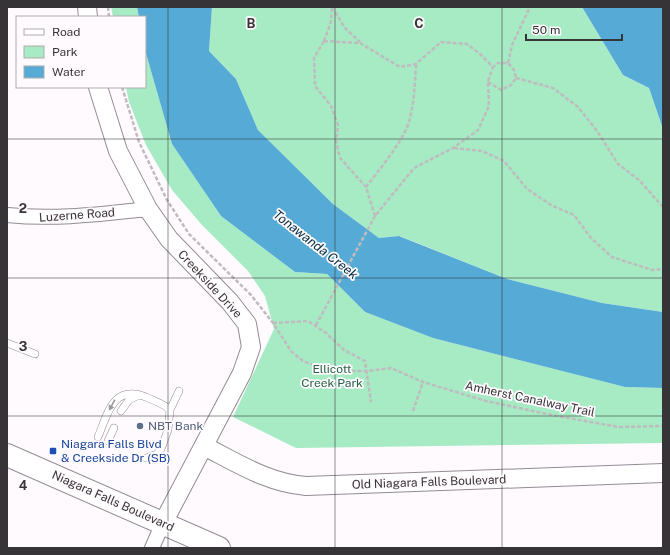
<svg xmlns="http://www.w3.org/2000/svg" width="670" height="555" font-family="'Public Sans',sans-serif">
<rect width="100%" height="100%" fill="#fefafe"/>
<path fill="#a6ebc4" d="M111,7H137L139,17H113Z
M212,7H582L623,75L649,88L663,129V312L602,303L507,279L400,236L379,238L333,204L258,130L236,79L209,51Z
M145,50L172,144L221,216L295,272L327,274L365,312L433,338L625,387L663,388V443L296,448L233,417L274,329L265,296L248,271L202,225L172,190L146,145L129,102L126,87H145Z"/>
<path fill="#55abd5" d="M137,7H212L209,51L236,79L258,130L333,204L379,238L399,236L507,279L602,303L663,312V388L625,387L433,338L365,312L327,274L295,272L221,216L172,144L145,50V17H139Z
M582,7H663V129L649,88L623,75Z"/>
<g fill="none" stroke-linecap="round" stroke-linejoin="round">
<g stroke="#948b95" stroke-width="8">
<path id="service" d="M7,343L35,354
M121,411L129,400L139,395
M98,437C108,413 113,384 146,397C154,401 163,403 170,410
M108,441L114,428
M146,458L157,454L161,449L168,430L170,410L179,391"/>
</g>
<g stroke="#948b95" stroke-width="16">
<path id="minor" d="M7,215C55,220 100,214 148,209
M152,548L163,523"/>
</g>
<g stroke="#948b95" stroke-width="20">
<path id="tertiary" d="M87,7L88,17
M98,87L118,151L148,209L169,239L230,302L247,324L251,347L242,373L163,523
M204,446C237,463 268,483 306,486L663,473"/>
</g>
<g stroke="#948b95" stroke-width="24">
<path id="primary" d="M7,455L219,548"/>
</g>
<path stroke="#bfbbbf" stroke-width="2.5" stroke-dasharray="4 2" stroke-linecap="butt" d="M108,7L109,17
M332,7L345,28L360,42
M324,41L360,43L400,67L416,64L441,42L467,44L480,54L493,67L488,81L489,106L478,130L453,148L414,168L375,216L366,187L340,158L336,141L338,125L331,106L315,86L314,58Z
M324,41L331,22L332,8
M508,63L512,45L530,7
M516,78L553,88L578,107L597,131L618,164L639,180L663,207
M488,82L501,90L511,85L516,78L514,70L508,63H498L493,67
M122,87L139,142L167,200L189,234L251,295L273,323L291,351L303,361L321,368L341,371H368L391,368L423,382L486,401L557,416L619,427L663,426
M454,148L482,151L504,161L527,189L551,205L574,215L591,238L612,257L652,270L663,269
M366,187C379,170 400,145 408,125C414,106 415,84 416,64
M273,323L308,321L326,333L344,350L365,361L371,402
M316,325L375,216
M413,411L423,382"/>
<use href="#service" stroke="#fff" stroke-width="7"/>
<use href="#minor" stroke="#fff" stroke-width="14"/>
<use href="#tertiary" stroke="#fff" stroke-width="18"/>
<use href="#primary" stroke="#fff" stroke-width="22"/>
</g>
<defs><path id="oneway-solid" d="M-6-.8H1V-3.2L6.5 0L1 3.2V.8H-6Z"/></defs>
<use fill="#9b9a9c" href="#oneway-solid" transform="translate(112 405) rotate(119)"/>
<path fill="none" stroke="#373438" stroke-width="1" stroke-opacity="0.55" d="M168,7V548M335,7V548M502,7V548M7,139H663M7,278H663M7,416H663"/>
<circle fill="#5c6f8a" stroke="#fefafe" stroke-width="1.5" cx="140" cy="426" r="4"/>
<rect fill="#1a4fb4" stroke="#fefafe" stroke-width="1.5" x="49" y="447" width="8" height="8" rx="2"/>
<g text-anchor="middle" stroke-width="3.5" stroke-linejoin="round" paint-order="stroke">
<g font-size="12" fill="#373438" stroke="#fefafe">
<text transform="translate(77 215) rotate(-4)" y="4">Luzerne Road</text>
<text transform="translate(210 284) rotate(47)" y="4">Creekside Drive</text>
<text transform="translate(530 399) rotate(12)" y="4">Amherst Canalway Trail</text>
<text transform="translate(429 482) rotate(-2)" y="4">Old Niagara Falls Boulevard</text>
<text transform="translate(113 501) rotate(24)" y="4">Niagara Falls Boulevard</text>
</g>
<g font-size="12" fill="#266244" stroke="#fefafe">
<text x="332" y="373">Ellicott<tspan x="332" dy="14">Creek Park</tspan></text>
</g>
<g font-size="12" fill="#4e5e75" stroke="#fefafe" text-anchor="start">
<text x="148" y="430">NBT Bank</text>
</g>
<g font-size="12" fill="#164399" stroke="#fefafe" text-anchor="start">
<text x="61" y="448">Niagara Falls Blvd<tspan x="61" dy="14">&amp; Creekside Dr (SB)</tspan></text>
</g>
<g font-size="13" font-style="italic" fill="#042d3f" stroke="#fefafe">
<text transform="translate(316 244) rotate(38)" y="5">Tonawanda Creek</text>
</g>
</g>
<g font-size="13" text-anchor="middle" font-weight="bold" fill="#373438" stroke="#fefafe" stroke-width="3.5" stroke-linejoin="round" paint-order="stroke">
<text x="251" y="28">B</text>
<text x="419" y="28">C</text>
<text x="23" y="213">2</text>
<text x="23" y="351">3</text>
<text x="23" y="490">4</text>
</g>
<rect width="670" height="555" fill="none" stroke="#373438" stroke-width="16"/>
<rect x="16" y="16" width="130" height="72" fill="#fefafe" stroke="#aeabaf"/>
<rect x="24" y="29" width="20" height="6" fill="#ffffff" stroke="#aeabaf"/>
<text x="52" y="36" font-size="12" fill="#373438">Road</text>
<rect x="24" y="46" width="20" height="12" fill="#a6ebc4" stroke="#aeabaf"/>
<text x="52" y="56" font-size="12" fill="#373438">Park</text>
<rect x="24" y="66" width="20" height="12" fill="#55abd5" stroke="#aeabaf"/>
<text x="52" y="76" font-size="12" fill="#373438">Water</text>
<path d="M526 34v6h96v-6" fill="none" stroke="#373438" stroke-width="2"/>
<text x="532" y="34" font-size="12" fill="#373438" stroke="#fefafe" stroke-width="3" paint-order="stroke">50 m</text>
</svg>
